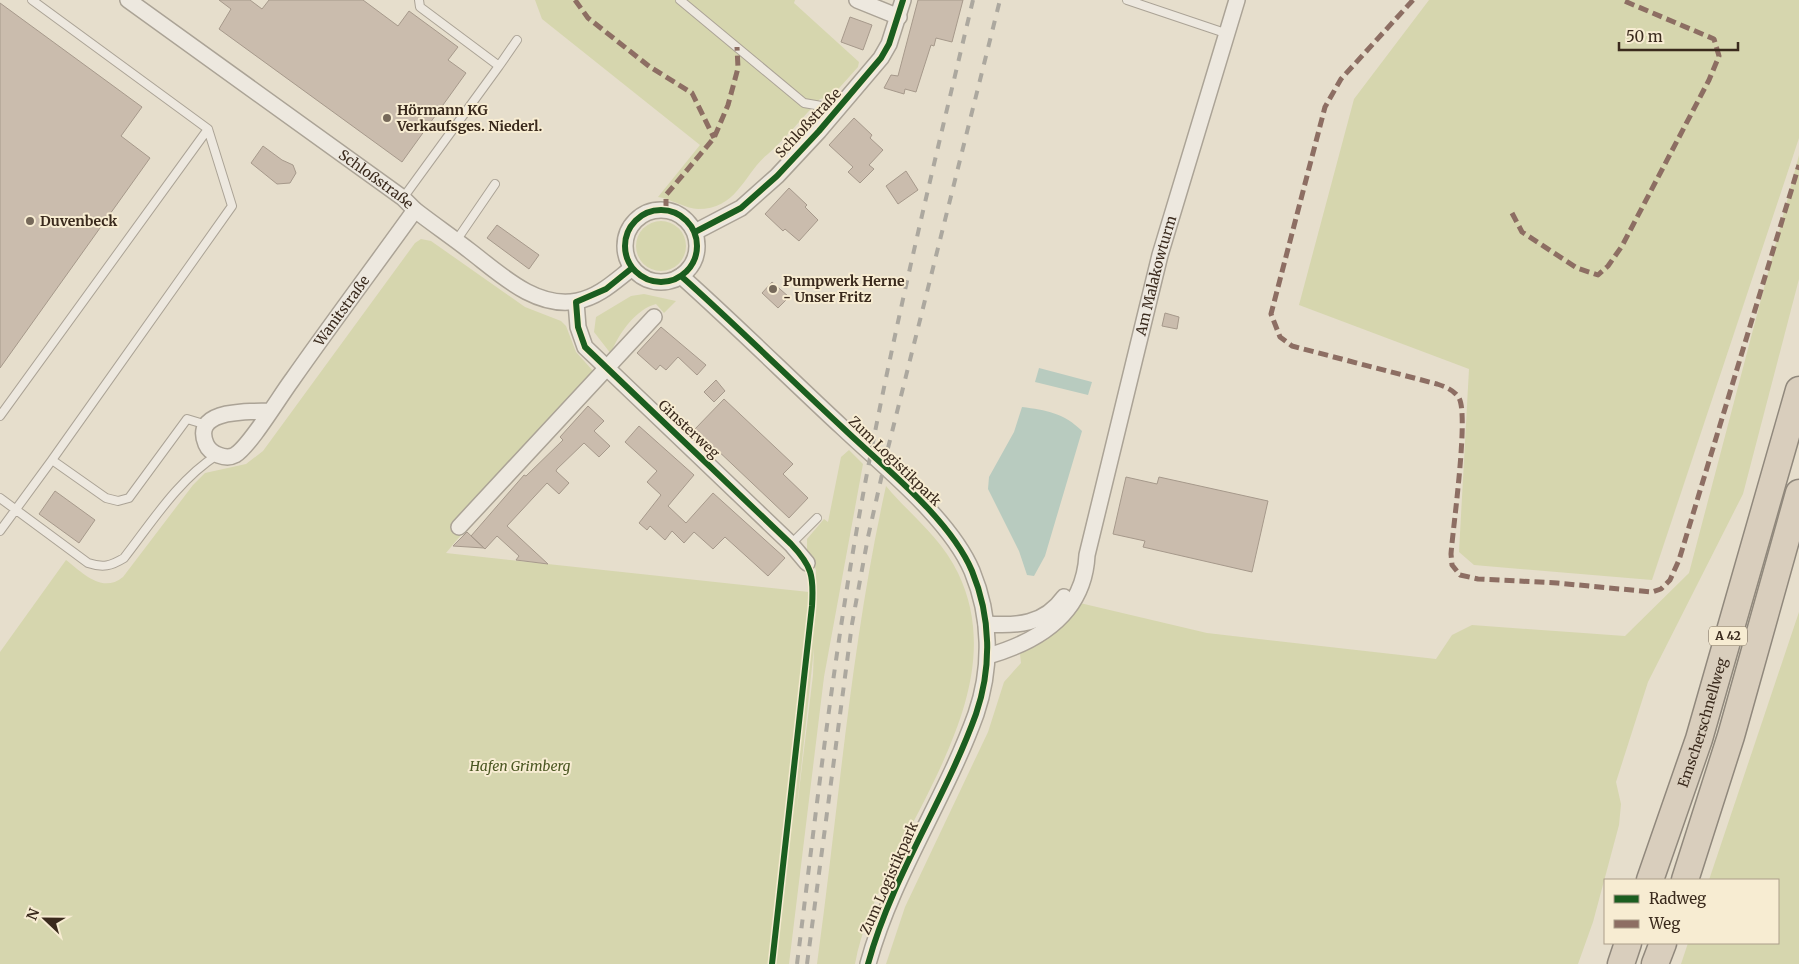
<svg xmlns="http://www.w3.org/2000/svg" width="1799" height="964" font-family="Merriweather,serif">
<rect width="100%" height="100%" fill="#e6decc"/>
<path fill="#d6d6ae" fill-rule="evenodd" d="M535,0H795L794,3L859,62L858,67L832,96L820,99C803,117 785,139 768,154C744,173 738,209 698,209C687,209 671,199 658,197L700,145L542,19Z
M1429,0H1799V138L1652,580L1474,565L1459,552L1469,369L1299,305L1354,99Z
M1799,155V279L1743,494L1648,682L1616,782L1621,804L1619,825L1593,922L1578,964H886L905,907L988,732L1004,682L1021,663L1020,654L1050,636L1080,603L1207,633L1436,659L1452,635L1472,625L1625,636L1689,573Z
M636 246a25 25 0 1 1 50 0a25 25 0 1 1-50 0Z
M421,239L431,241L525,307L561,321L566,326L576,352L594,372L453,527L461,535L446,553L809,592L808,597L816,598V570L807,550V539L824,519L828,522L841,457L849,450L863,464L824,677L789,964H0V652L66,560C83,573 102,594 123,577L193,485L205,473L246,464L263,451L415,243ZM814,648L813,675L796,816Z
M644,294L676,301L664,313L656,304C636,309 617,335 611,354L594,332L596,317L631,296Z
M886,486C910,515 941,537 958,573C1021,704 878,840 855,964H817C839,804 851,644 886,486Z
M1799,612V964H1681L1688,943H1778V880H1709Z"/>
<path fill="#b8cbbf" d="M1039,368L1092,382L1088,395L1035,382Z
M1022,407C1046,410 1064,413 1082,431L1045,556L1034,576L1027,575L1019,551L988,489L989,477L1014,432Z"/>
<path fill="#cabcad" stroke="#a6998b" d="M219,0H250L262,9L269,0H363L398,26L409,11L458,47L448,60L466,73L402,162L219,29L231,9Z
M918,0H963L952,42L936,38L934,46L931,45L916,92L905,89L904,94L884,88L891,75L898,76Z
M0,3L142,107L121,136L150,158L0,368Z
M850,17L872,25L863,50L841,42Z
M854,118L872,135L870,138L883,150L869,165L874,169L860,183L848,172L853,167L829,145Z
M263,146L282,160L293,165L296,173L290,183L277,184L251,163Z
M906,171L918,190L898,204L886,186Z
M789,188L807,205L805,207L818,220L799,241L785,229L783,231L765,214Z
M497,225L539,255L529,269L487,238Z
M772,282L789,297L778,308L762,293Z
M1165,313L1179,317L1177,329L1162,326Z
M661,327L706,365L697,375L678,357L666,370L660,365L656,370L637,353Z
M716,380L725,391L714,402L704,392Z
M724,399L793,464L783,474L808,498L789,518L695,429Z
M588,406L604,421L594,431L610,446L599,457L584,443L557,469L556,471L569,483L559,494L547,483L507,526L548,564L516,560L519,556L497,536L485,549L471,536L524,475L526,476L563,440L560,437Z
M639,426L694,475L668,506L686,523L713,493L785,558L768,576L725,537L713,549L694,532L684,543L672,531L665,540L650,526L647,530L639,523L661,495L647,482L657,471L625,442Z
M1126,477L1157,484L1159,477L1268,501L1252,572L1143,547L1145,541L1113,534Z
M55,491L95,520L79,543L39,514Z
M467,532L484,548L453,546Z"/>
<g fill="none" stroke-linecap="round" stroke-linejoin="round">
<g stroke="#aba396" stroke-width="10">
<path id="service" d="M32,0L208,129L232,206L52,460L106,498L118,501L129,498L187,419L207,425
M680,0L804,103L839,109
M1127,0L1228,34
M499,66L517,40
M403,198L499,66L420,7L419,0
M456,241L495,184
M0,416L208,129
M0,498L88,563C103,568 111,566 124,558C152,522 178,480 217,455
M0,531L52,460
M791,544L817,518"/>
</g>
<g stroke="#aba396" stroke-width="18">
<g id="minor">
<path id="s1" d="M128,0L403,198L415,210C433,224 452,237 470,251C500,274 536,309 577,301C599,297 615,281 632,268"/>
<path d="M857,0L899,17"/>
<circle cx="661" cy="246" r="36"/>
<path d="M695,232L741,208L777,176L819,131L881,58L889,44L903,0"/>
<path d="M681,276C736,325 789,378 843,428C884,467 950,519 972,571C991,617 992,667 976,714C945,800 892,876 868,964"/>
<path d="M576,302L578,327L585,347L791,544L807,563"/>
<path id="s2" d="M270,411C251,412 191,408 206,444C210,454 226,460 235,455C250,446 280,396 292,380C332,323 374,267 415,210"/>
<path d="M459,527L654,317"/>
<path d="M986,624C1017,626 1044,625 1064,597"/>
<path id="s3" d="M988,656C1040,641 1084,613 1087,555L1160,255L1237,0"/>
</g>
</g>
<g stroke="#90887c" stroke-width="29">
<g id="motorway">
<path id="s4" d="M1650,880L1699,739L1799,390"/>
<path d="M1685,880L1731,736L1799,493"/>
<path d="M1621,964L1628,943"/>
<path d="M1655,964L1663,943"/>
</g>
</g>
<use href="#service" stroke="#ede8df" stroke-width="8"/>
<use href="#minor" stroke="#ede8df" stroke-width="15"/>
<use href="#motorway" stroke="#d9cebd" stroke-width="26"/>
<path stroke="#aca89f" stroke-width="4" stroke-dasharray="9 9" stroke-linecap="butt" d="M797,964C815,821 831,677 856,534C887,355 931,177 973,0
M807,964L852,624L868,537L888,448L1000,0"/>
<path stroke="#8d6e63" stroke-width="5" stroke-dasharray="10 5" stroke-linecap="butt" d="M575,0L588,18L650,67L692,93L714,138
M1413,0L1341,79L1325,107L1271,314L1280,337L1292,346L1437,384C1446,387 1454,390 1459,398C1469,415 1453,527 1451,554L1452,565L1460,575L1478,579L1557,583L1652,592L1661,589L1670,580L1679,560L1799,165
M666,209V195L714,138L728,105L738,68L737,47
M1512,213L1522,232L1577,268L1598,275L1608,266L1622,246L1709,80L1719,56L1714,39L1622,0"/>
<g stroke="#f7ecd2" stroke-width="9">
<path id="cycleway" d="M625 246a36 36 0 1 1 72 0a36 36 0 1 1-72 0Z
M695,232L741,208L777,176L819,131L881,58L889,44L903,0
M632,268L606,289L576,302L578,327L585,347L791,544C812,566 814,576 812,606L772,964
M681,276C736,325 789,378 843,428C884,467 950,519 972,571C991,617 992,667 976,714C945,800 892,876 868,964"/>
</g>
<use href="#cycleway" stroke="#1b5e20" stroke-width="6"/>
</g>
<g fill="#76695a" stroke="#f7ecd2" stroke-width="2">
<circle cx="387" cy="118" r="5"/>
<circle cx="30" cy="221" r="5"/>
<circle cx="773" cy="289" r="5"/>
</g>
<g text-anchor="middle" stroke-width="4" stroke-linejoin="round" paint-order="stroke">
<rect fill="#f7ecd2" stroke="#736453" stroke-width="1" x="1709" y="626.5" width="38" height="19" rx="4"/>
<g font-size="12" font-weight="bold" fill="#3a2a1d">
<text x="1728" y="640">A 42</text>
</g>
<g font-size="14" font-weight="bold" fill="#3a2a1d" stroke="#f7ecd2" text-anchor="start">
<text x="397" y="115">Hörmann KG<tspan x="397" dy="16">Verkaufsges. Niederl.</tspan></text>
<text x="40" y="226">Duvenbeck</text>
<text x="783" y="286">Pumpwerk Herne<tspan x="783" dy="16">- Unser Fritz</tspan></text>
</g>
<g font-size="14" fill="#3a2a1d" stroke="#f7ecd2">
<text transform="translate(808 123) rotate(-47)" y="5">Schloßstraße</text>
<text dy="5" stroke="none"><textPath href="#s1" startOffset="306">Schloßstraße</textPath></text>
<text dy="5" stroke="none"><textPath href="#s3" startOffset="440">Am Malakowturm</textPath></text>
<text dy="5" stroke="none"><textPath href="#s2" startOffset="301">Wanitstraße</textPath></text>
<text transform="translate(689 429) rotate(43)" y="5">Ginsterweg</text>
<text transform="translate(895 461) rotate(44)" y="5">Zum Logistikpark</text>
<text dy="5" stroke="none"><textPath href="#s4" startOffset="166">Emscherschnellweg</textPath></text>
<text transform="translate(889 878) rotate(-66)" y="5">Zum Logistikpark</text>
</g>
<g font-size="14" font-style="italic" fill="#4b5722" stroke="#f7ecd2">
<text x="520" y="771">Hafen Grimberg</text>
</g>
</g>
<rect x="1604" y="879" width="175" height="65" fill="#f7ecd2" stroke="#ab9e8a"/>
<rect x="1614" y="895" width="25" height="8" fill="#1b5e20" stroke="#ab9e8a"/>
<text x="1649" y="904" font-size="15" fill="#3a2a1d">Radweg</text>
<rect x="1614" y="920" width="25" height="8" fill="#8d6e63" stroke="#ab9e8a"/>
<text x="1649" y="929" font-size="15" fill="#3a2a1d">Weg</text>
<g transform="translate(45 919) rotate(292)" stroke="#f7ecd2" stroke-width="4" paint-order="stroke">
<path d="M0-4L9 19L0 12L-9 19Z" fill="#3a2a1d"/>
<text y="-8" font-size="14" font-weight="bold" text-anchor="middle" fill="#3a2a1d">N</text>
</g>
<path d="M1619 42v8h119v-8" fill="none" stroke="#3a2a1d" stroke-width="2.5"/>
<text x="1626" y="42" font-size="15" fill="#3a2a1d" stroke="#f7ecd2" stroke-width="4" paint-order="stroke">50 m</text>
</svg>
